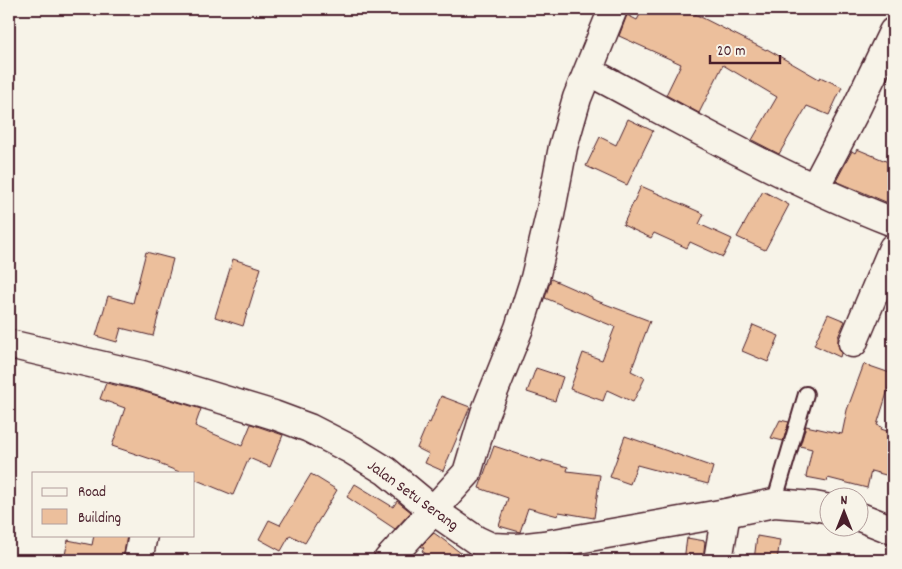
<svg xmlns="http://www.w3.org/2000/svg" width="902" height="569" font-family="Dekko,sans-serif">
<rect width="100%" height="100%" fill="#f7f3e8"/>
<filter id="ink" filterUnits="userSpaceOnUse"><feTurbulence type="fractalNoise" baseFrequency=".02" numOctaves="2"/><feDisplacementMap in="SourceGraphic" scale="10" xChannelSelector="R" yChannelSelector="G"/><feConvolveMatrix kernelMatrix="1 2 1 2 8 2 1 2 1" color-interpolation-filters="sRGB"/></filter>
<g filter="url(#ink)">
<path fill="#ecbf9c" stroke="#4a1f2b" d="M643,9H685L766,50L767,49L819,79L820,77L842,87L829,115L807,106L779,154L752,140L777,97L723,65L699,113L666,95L681,64L619,36L627,15L637,20Z
M628,119L653,131L627,185L586,166L600,137L616,145Z
M857,149L893,164V205L836,181L852,151L855,153Z
M641,186L704,214L699,224L732,239L723,257L690,242L687,248L654,233L651,238L623,225Z
M763,191L789,205L765,250L737,237Z
M146,252L173,259L153,336L121,328L117,342L96,336L108,296L133,303Z
M233,259L261,268L243,326L215,317Z
M551,279L592,297V299L650,321L631,371L645,378L633,402L607,390L603,401L570,389L583,353L602,360L615,327L545,298Z
M828,314L845,321L838,337V345L841,353L840,357L814,345Z
M753,325L779,336L768,362L742,351Z
M864,364L893,374L877,425L882,427L881,429L893,433V477L871,471L867,488L828,478L827,481L806,477L812,449L800,446L806,426L842,434L847,410Z
M536,368L563,377L555,401L527,392Z
M106,383L138,390L201,409L195,426L242,446L251,424L283,435L270,467L249,458L233,495L194,479V473H182L159,464L160,462L112,446L125,408L100,399Z
M441,396L470,407L443,471L425,463L429,454L417,448L428,422L430,423Z
M780,420L789,422L783,441L771,438Z
M625,436L713,467L708,484L637,465L630,484L610,477Z
M494,446L542,462V460L568,467L567,471L600,475L594,518L559,512L558,516L528,508L520,532L499,526L508,498L479,488Z
M311,474L337,490L305,543L290,535L281,551L259,539L269,520L280,525Z
M355,484L393,507L397,501L411,512L395,529L347,497Z
M434,533L441,538L470,560H434L422,551L424,548L421,546Z
M94,535H127L123,560H64L68,540L92,545Z
M757,536L780,540L777,560H754Z
M687,538L705,541L703,560H684Z"/>
<g fill="none" stroke-linecap="round" stroke-linejoin="round">
<g stroke="#4a1f2b" stroke-width="18">
<path id="service" d="M774,503L806,394"/>
</g>
<g stroke="#4a1f2b" stroke-width="31">
<path id="minor" d="M588,71C688,124 788,181 893,222
M815,187L856,109L893,32
M853,343L893,248
M138,560L143,535
M388,560L467,473L485,413L519,328L535,278L550,215L563,147L577,98L613,9
M718,560L726,513"/>
</g>
<g stroke="#4a1f2b" stroke-width="31">
<path id="tertiary" d="M9,344L142,375L274,415L309,428L352,450L386,471L434,511L476,540L491,547L518,548L544,545L726,513L774,503L814,506L830,509
M860,517L893,530"/>
</g>
<use href="#service" stroke="#f7f3e8" stroke-width="14"/>
<use href="#minor" stroke="#f7f3e8" stroke-width="28"/>
<use href="#tertiary" stroke="#f7f3e8" stroke-width="28"/>
</g>
</g>
<g text-anchor="middle" stroke-width="4.5" stroke-linejoin="round" paint-order="stroke">
<g font-size="16" fill="#4a1f2b" stroke="#f7f3e8">
<text transform="translate(414 494) rotate(36)" y="6">Jalan Setu Serang</text>
</g>
</g>
<rect width="902" height="569" fill="none" stroke="#f7f3e8" stroke-width="30"/>
<rect x="15" y="15" width="872" height="539" fill="none" stroke="#4a1f2b" stroke-width="2" filter="url(#ink)"/>
<rect x="32" y="472" width="162" height="65" fill="#f7f3e8" stroke="#b29e9c"/>
<rect x="42" y="488" width="25" height="8" fill="#f7f3e8" stroke="#b29e9c"/>
<text x="78" y="496" font-size="15" fill="#4a1f2b">Road</text>
<rect x="42" y="509" width="25" height="15" fill="#ecbf9c" stroke="#b29e9c"/>
<text x="78" y="522" font-size="15" fill="#4a1f2b">Building</text>
<g transform="translate(844 512)"><circle r="24" fill="#f7f3e8" stroke="#b29e9c"/>
<path d="M0-4L9 19L0 12L-9 19Z" fill="#4a1f2b"/>
<text y="-8" font-size="14" font-weight="bold" text-anchor="middle" fill="#4a1f2b">N</text>
</g>
<path d="M710 55v8h70v-8" fill="none" stroke="#4a1f2b" stroke-width="2.5"/>
<text x="717" y="55" font-size="15" fill="#4a1f2b" stroke="#f7f3e8" stroke-width="4" paint-order="stroke">20 m</text>
</svg>
